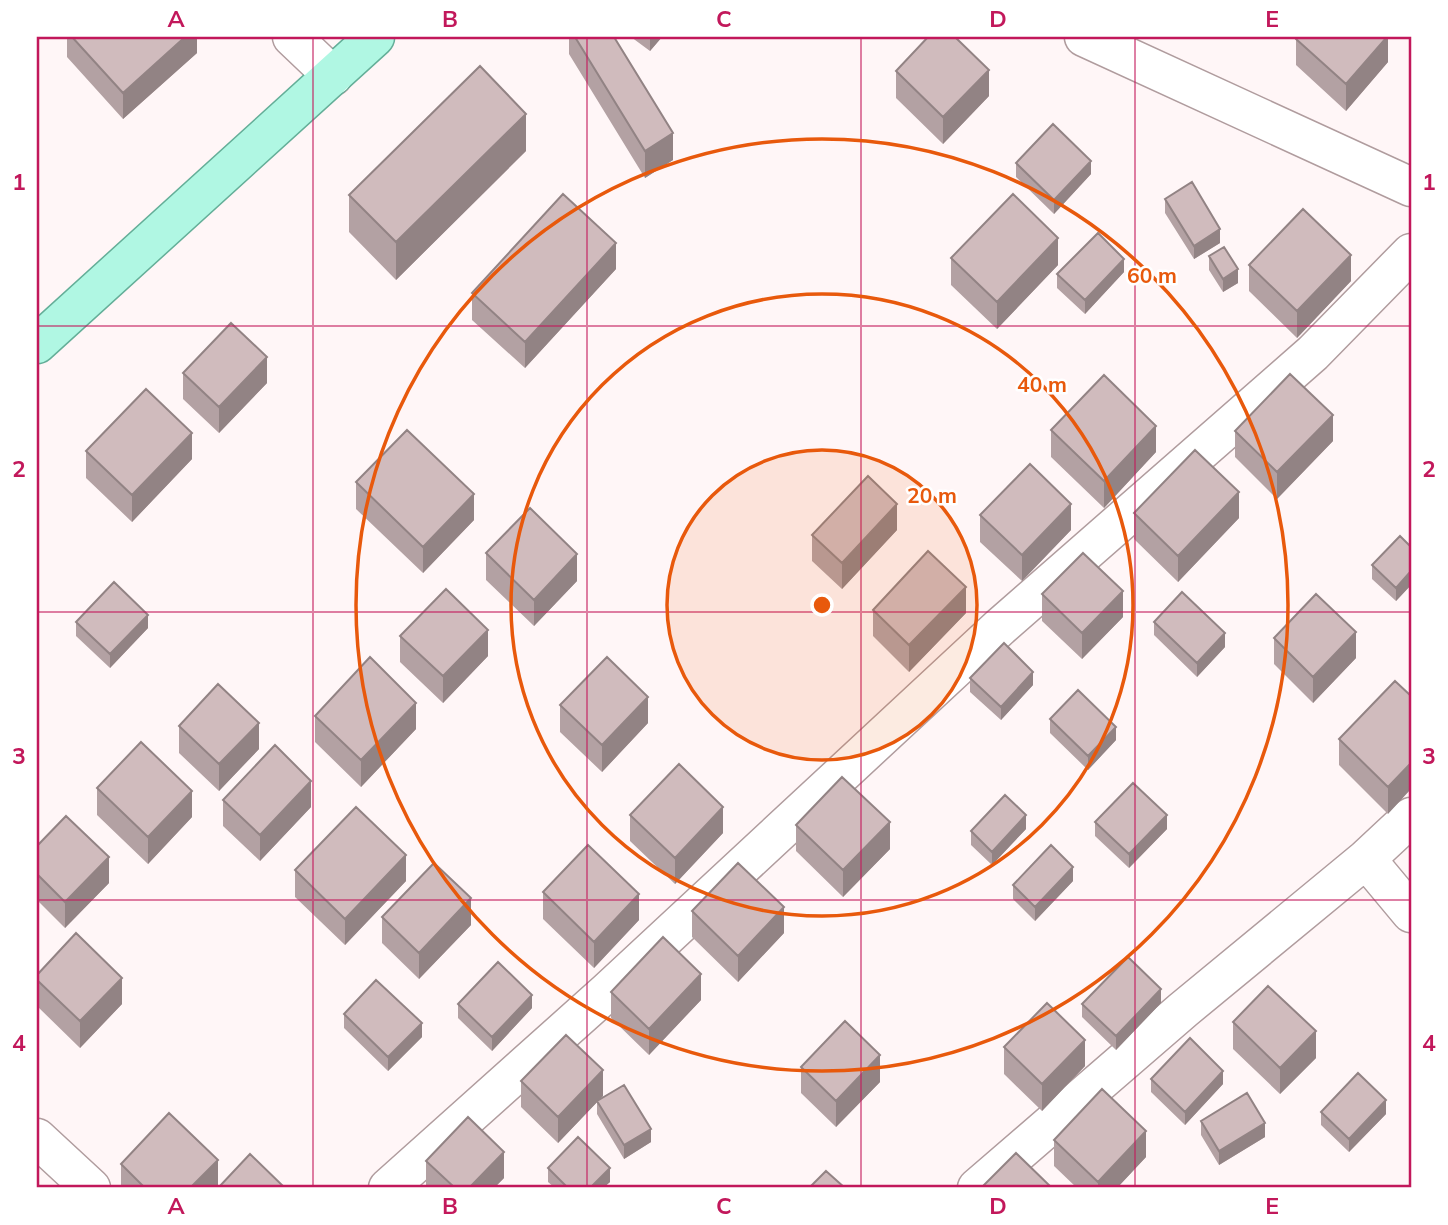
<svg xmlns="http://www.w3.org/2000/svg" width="1448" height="1225" font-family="Mulish,sans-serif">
<rect width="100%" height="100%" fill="#fff6f7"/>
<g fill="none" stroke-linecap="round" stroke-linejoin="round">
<g stroke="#b09c9e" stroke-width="41">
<path id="minor" d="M292,37L333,76
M1084,37L1411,187
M1366,859L1411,913
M37,1138L91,1188
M388,1188L607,992L1000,627L1313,353L1411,253
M977,1188L1183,1010L1366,859L1411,817"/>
</g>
<g stroke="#64ae98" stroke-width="41">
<path id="major" d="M37,344L375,37"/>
</g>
<use href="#minor" stroke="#fff" stroke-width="38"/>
<use href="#major" stroke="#b0f7e3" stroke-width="38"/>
</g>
<path fill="#b3a1a3" d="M67,37H197V53L123,119L67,57Z
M569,37H614L673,160L645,178L569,54Z
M631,37H662L650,51Z
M1388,37V62L1346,111L1296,65V39Z
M896,71L989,96L943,144L896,98Z
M526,151L396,280L349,232V195Z
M1016,163L1091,174L1054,214L1016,177Z
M1165,199L1220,243L1194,259L1165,213Z
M1209,256L1238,283L1223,292L1209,270Z
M951,258L1058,265L997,329L951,285Z
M1249,265L1351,281L1297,338L1249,291Z
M616,269L525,368L472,320V293Z
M1124,272L1085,314L1057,288V274Z
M183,373L267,383L219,433L183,399Z
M1411,375V393L1409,391V378Z
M1051,430L1156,452L1104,508L1051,457Z
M1235,431L1333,441L1277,499L1235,457Z
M86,451L192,459L132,522L86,478Z
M356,482L474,520L423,573L356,509Z
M1134,513L1239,518L1178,582L1134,539Z
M980,515L1071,530L1022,581L980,542Z
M897,530L842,589L812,561V535Z
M1411,547V585L1396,601L1372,579V565Z
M486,553L577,581L534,626L486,580Z
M1042,594L1123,617L1082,659L1042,621Z
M873,610L966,613L909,672L873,636Z
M76,622L148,628L110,668L76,636Z
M1154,622L1225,647L1197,677L1154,635Z
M400,636L488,656L443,703L400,662Z
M1274,638L1356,658L1313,703L1274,664Z
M970,678L1033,685L1001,720L970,692Z
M1395,681L1388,814L1339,765V739Z
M560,705L648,723L602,772L560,732Z
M315,716L416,729L361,787L315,742Z
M1050,719L1116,740L1088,770L1050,733Z
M179,726L259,749L219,791L179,753Z
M97,788L192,817L148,864L97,815Z
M223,800L311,807L260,861L223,826Z
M630,815L723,833L675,884L630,841Z
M1095,822L1167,829L1129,868L1095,836Z
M796,825L890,849L843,897L796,851Z
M1026,829L992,865L971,845V831Z
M37,846L109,883L65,928L37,900Z
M295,870L406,881L345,945L295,897Z
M1073,881L1035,921L1013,899V885Z
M543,892L639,920L594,968L543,919Z
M692,911L784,933L738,982L692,937Z
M382,917L471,925L419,979L382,943Z
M37,975L122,1004L80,1048L37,1006Z
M611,992L701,1000L649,1055L611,1018Z
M1161,1003L1116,1050L1082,1017V1004Z
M458,1004L532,1008L492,1051L458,1018Z
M344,1014L422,1037L388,1071L344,1028Z
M1233,1022L1316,1058L1280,1094L1233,1049Z
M1004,1047L1085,1066L1042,1111L1004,1074Z
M801,1067L880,1082L836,1127L801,1093Z
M1151,1079L1223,1084L1185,1125L1151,1092Z
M521,1081L603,1096L600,1099L651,1142L624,1159L597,1114V1102L558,1143L521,1107Z
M1321,1112L1386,1114L1349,1152L1321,1125Z
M1201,1121L1265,1137L1219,1165L1201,1135Z
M1054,1140L1146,1157L1117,1188H1077L1054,1166Z
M426,1161L504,1178L494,1188H427L426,1187Z
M121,1164L218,1186L215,1188H121Z
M548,1168L610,1182L603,1188H555L548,1182Z"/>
<path fill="#928384" d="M185,37H197V53L123,119V93Z
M651,37H662L650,51V38Z
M1387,37H1388V62L1346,111V84Z
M989,70V96L943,144V117Z
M526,114V151L396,280V242Z
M673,133V160L645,178V151Z
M1091,161V174L1054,214V200Z
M1220,229V243L1194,259V246Z
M1058,238V265L997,329V302Z
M616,243V269L525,368V342Z
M1351,255V281L1297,338V311Z
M1124,259V272L1085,314V300Z
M1238,269V283L1223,292V279Z
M267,357V383L219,433V407Z
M1333,415V441L1277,499V472Z
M1156,426V452L1104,508V481Z
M192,433V459L132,522V495Z
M1239,492V518L1178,582V556Z
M474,494V520L423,573V547Z
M897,504V530L842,589V563Z
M1071,504V530L1022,581V555Z
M577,554V581L534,626V600Z
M1411,571V585L1396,601V588Z
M966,587V613L909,672V645Z
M1123,591V617L1082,659V633Z
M148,615V628L110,668V654Z
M488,630V656L443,703V676Z
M1356,632V658L1313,703V677Z
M1225,633V647L1197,677V663Z
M1033,672V685L1001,720V707Z
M648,697V723L602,772V745Z
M416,703V729L361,787V760Z
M259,723V749L219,791V764Z
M1116,727V740L1088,770V756Z
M1411,763V789L1388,814V787Z
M311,781V807L260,861V835Z
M192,791V817L148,864V837Z
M723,807V833L675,884V858Z
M1026,815V829L992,865V852Z
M1167,815V829L1129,868V854Z
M890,822V849L843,897V870Z
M406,855V881L345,945V919Z
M109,857V883L65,928V902Z
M1073,867V881L1035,921V907Z
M639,894V920L594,968V942Z
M471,898V925L419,979V953Z
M784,907V933L738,982V956Z
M701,974V1000L649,1055V1029Z
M122,978V1004L80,1048V1021Z
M1161,989V1003L1116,1050V1036Z
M532,995V1008L492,1051V1037Z
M422,1023V1037L388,1071V1057Z
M1316,1031V1058L1280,1094V1068Z
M1085,1040V1066L1042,1111V1084Z
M880,1055V1082L836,1127V1101Z
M603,1070V1096L558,1143V1117Z
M1223,1071V1084L1185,1125V1112Z
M1386,1100V1114L1349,1152V1139Z
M1265,1123V1137L1219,1165V1151Z
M651,1129V1142L624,1159V1145Z
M1146,1131V1157L1117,1188H1098V1182Z
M504,1152V1178L494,1188H469Z
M218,1160V1186L215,1188H190Z
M610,1168V1182L603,1188H590Z"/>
<path fill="#d0bbbd" stroke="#928384" stroke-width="2" d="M72,37H185L123,93Z
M575,37H614L673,133L645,151Z
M928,37H955L989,70L943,117L896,71Z
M1297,37H1387L1346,84L1296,39Z
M480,66L526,114L396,242L349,195Z
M1053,124L1091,161L1054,200L1016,163Z
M1192,182L1220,229L1194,246L1165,199Z
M563,194L616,243L525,342L472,293Z
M1013,194L1058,238L997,302L951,258Z
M1303,209L1351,255L1297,311L1249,265Z
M1098,233L1124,259L1085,300L1057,274Z
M1224,247L1238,269L1223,279L1209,256Z
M231,323L267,357L219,407L183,373Z
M1290,374L1333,415L1277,472L1235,431Z
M1104,375L1156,426L1104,481L1051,430Z
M146,389L192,433L132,495L86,451Z
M407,430L474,494L423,547L356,482Z
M1195,450L1239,492L1178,556L1134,513Z
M1030,464L1071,504L1022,555L980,515Z
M868,476L897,504L842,563L812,535Z
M530,508L577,554L534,600L486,553Z
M1400,536L1411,547V571L1396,588L1372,565Z
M928,551L966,587L909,645L873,610Z
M1083,553L1123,591L1082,633L1042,594Z
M114,582L148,615L110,654L76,622Z
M446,589L488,630L443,676L400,636Z
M1182,592L1225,633L1197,663L1154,622Z
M1316,594L1356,632L1313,677L1274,638Z
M1004,643L1033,672L1001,707L970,678Z
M370,657L416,703L361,760L315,716Z
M607,657L648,697L602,745L560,705Z
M1395,681L1411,696V763L1388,787L1339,739Z
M218,684L259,723L219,764L179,726Z
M1078,690L1116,727L1088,756L1050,719Z
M141,742L192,791L148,837L97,788Z
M275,745L311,781L260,835L223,800Z
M679,764L723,807L675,858L630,815Z
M842,777L890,822L843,870L796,825Z
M1133,783L1167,815L1129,854L1095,822Z
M1005,795L1026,815L992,852L971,831Z
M356,807L406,855L345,919L295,870Z
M66,816L109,857L65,902L37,874V846Z
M588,845L639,894L594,942L543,892Z
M1051,845L1073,867L1035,907L1013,885Z
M434,863L471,898L419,953L382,917Z
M738,863L784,907L738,956L692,911Z
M76,933L122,978L80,1021L37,980V975Z
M663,937L701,974L649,1029L611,992Z
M1128,957L1161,989L1116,1036L1082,1004Z
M498,962L532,995L492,1037L458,1004Z
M376,980L422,1023L388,1057L344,1014Z
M1268,986L1316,1031L1280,1068L1233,1022Z
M1047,1003L1085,1040L1042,1084L1004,1047Z
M845,1021L880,1055L836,1101L801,1067Z
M566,1035L603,1070L558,1117L521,1081Z
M1190,1038L1223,1071L1185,1112L1151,1079Z
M1358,1073L1386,1100L1349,1139L1321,1112Z
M624,1085L651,1129L624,1145L597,1101Z
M1102,1089L1146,1131L1098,1182L1054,1140Z
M1247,1093L1265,1123L1219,1151L1201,1121Z
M169,1113L218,1160L190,1188H145L121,1164Z
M468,1117L504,1152L469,1188H455L426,1161Z
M578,1137L610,1168L590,1188H568L548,1168Z
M1016,1153L1052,1188H981Z
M250,1154L285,1188H218Z
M826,1171L845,1188H809Z"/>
<path fill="none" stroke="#c2185b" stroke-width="2" stroke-opacity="0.55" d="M313,37V1188M587,37V1188M861,37V1188M1135,37V1188M37,326H1411M37,612H1411M37,900H1411"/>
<circle cx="822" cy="605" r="155" fill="#e8590c" fill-opacity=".12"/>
<g fill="none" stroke="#e8590c" stroke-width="3.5">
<circle cx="822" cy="605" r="155"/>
<circle cx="822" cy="605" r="311"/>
<circle cx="822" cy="605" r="466"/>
</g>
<circle cx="822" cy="605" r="10" fill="#e8590c" stroke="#fff" stroke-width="3.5"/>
<g font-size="21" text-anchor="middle" font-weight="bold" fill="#e8590c" stroke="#fff" stroke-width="5" stroke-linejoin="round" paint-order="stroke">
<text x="1152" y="283">60 m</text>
<text x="1042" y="392">40 m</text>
<text x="932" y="503">20 m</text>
</g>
<rect width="1448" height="1225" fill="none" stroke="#ffffff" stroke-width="77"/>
<rect x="38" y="38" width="1372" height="1148" fill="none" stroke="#c2185b" stroke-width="2.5"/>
<g font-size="23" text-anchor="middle" font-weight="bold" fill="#c2185b">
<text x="176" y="27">A</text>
<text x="450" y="27">B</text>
<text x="724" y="27">C</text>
<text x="998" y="27">D</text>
<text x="1272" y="27">E</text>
<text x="19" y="190">1</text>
<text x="1429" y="190">1</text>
<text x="19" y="477">2</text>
<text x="1429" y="477">2</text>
<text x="19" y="764">3</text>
<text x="1429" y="764">3</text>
<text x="19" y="1051">4</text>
<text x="1429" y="1051">4</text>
<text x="176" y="1214">A</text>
<text x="450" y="1214">B</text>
<text x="724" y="1214">C</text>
<text x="998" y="1214">D</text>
<text x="1272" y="1214">E</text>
</g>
</svg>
